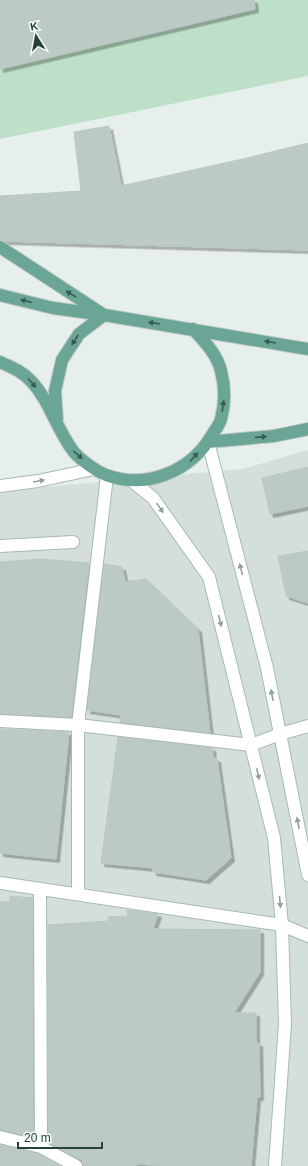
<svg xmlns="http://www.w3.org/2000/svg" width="308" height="1166" font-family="Arial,sans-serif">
<defs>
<filter id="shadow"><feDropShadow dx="3.5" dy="3.5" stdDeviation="0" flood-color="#0004"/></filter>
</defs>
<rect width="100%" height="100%" fill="#e6efeb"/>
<path fill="#d4dfda" d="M308,450V1166H0V491L243,469Z"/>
<path fill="#bfe0c8" d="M0,0H308V76L0,139Z"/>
<path fill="#bbcac4" stroke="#b8c9c2" filter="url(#shadow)" d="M0,0H254L255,9L0,69Z
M109,126L121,186L247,158L308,143V250L5,241L0,240V196L81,191L74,132Z
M308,467V506L270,514L262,478Z
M308,551V603L286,596L278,556Z
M42,559L89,563L71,717L0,714V562Z
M104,564L122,567L125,582L146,579L198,629L210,733L120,722L121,715L87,710Z
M0,729L69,732L56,859L0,853Z
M118,737L212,748L213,758L217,759L231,858L206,880L153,872V868L101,863Z
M10,896L33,898V1137L0,1130V902H10Z
M127,910L158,914L153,929L260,930V972L234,1013H256V1043H259L260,1097H257L251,1166H173L136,1164V1166H83V1162L80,1159L48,1143V925L108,921V917L128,916Z
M0,1145L38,1154L60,1166H0Z"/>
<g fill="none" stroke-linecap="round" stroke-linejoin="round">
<g stroke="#a8b8b2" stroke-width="14">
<path id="service" d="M0,546L73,542"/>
</g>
<g stroke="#a8b8b2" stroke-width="14">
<path id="minor" d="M0,721L78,725L251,745L280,734L308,726
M0,883L282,925L308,936
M40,889L41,1147
M78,894V725L107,476
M0,1137L41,1147L76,1166"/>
</g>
<g stroke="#a4bbb3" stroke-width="14">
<path id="secondary" d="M208,442L267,668L308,875
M132,481L153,498L209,577L274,838L282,925L285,1024L275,1166
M0,486L38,481L94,469"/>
</g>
<g stroke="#c2cac8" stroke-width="14">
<path id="primary" d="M0,247L104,315L79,334L62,360L55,391L57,419
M0,295L53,308L104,315L308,349
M0,362C11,367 22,371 31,381C49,400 56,427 71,448C77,458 96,471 106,475C147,490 191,471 212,435C215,430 220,424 221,419C225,404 225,386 221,371C217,354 204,341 193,329
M208,442L274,436L308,429"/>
</g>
<use href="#service" stroke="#fff" stroke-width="12"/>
<use href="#minor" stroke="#fff" stroke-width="12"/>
<use href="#secondary" stroke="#fff" stroke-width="12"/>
<use href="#primary" stroke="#6aa596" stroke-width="12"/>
</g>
<defs><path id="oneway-solid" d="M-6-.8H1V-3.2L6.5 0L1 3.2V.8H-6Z"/></defs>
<g fill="#365b51">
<use href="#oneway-solid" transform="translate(71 294) rotate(-148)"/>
<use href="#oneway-solid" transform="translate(26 301) rotate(-166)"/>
<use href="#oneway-solid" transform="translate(154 323) rotate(-171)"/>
<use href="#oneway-solid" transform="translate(75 340) rotate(122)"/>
<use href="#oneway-solid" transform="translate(270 342) rotate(-170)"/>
<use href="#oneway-solid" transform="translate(32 383) rotate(49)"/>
<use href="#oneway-solid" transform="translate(223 406) rotate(-82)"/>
<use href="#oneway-solid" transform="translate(261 437) rotate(-5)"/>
<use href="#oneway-solid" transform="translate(78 455) rotate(41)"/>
<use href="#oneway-solid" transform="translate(194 457) rotate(-48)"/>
</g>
<g fill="#92a09c">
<use href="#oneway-solid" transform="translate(39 481) rotate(-10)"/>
<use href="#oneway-solid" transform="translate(160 508) rotate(55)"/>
<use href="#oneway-solid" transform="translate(241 569) rotate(-104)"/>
<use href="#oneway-solid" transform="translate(220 621) rotate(76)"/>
<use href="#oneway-solid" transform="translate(272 695) rotate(-101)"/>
<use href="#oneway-solid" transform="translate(258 774) rotate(76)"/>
<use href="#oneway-solid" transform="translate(298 823) rotate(-101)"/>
<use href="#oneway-solid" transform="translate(280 902) rotate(85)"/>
</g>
<g transform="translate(36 36) rotate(349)" stroke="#f7fbf9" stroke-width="3" paint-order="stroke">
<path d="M0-3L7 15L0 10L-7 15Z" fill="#24423a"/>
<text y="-6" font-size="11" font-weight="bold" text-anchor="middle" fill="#24423a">K</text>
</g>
<path d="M18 1142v6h84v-6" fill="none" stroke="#24423a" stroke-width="2"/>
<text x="24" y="1142" font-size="12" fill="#24423a" stroke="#f7fbf9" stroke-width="3" paint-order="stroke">20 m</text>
</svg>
